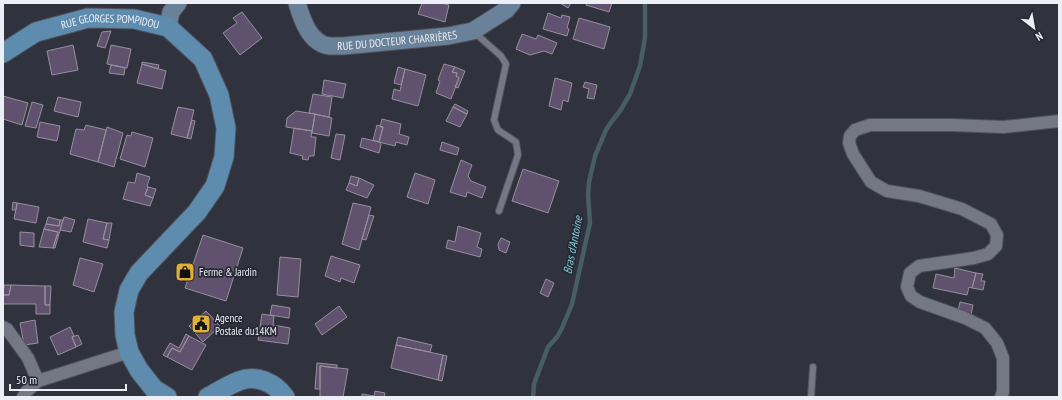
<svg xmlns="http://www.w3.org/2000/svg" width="1062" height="400" font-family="'PT Sans Narrow',sans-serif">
<rect width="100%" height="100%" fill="#30333d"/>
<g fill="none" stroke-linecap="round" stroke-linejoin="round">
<path stroke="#475e63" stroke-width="4.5" d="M533,397L534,384L548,347L557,337L562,328L572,304L590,223L588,194L589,182L595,156L606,130L612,121L620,111L630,94L640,66L645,38V3"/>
</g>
<path fill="#60516e" stroke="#96909c" d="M422,3H441L449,5L445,22L418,14Z
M560,3H571L568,8Z
M587,3H612L609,12L586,5Z
M242,12L262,38L240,55L223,33L237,23L233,18Z
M548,13L561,18L562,15L570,17L567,28L569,29L567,36L543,29Z
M579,18L610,27L604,49L573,39Z
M111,31L105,48L97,46L102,32Z
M522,34L536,39L538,35L557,43L552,54L544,51L530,55L516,49Z
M73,45L78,70L52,75L47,51Z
M111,45L131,49L127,68L107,64Z
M142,62L159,65L158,69L142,64Z
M142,64L166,71L162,89L137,83Z
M444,64L455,67L452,72L457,73L456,76L459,78L451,99L436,93L440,81L438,80Z
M111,65L125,68L124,75L109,73Z
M398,67L405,69L401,85L394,83Z
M455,67L465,71L458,88L455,87L459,78L456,76L457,73L452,72Z
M405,69L426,75L418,106L392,99L394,89L400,91Z
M555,78L572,83L568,102L563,100L561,110L549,106Z
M324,80L346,84L343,98L322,94Z
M585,82L597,85L594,99L587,98L589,89L583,87Z
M313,94L332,97L329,117L309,113Z
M3,96L28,103L22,125L3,119Z
M58,97L81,102L78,117L54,111Z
M32,102L43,105L36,128L25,126Z
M455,104L468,111L467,114L453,107Z
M178,107L194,110L187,138L171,134Z
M453,107L467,114L460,127L446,121Z
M296,111L315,114L312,131L286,127L287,118Z
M315,114L332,118L329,136L312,133Z
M382,119L401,124L399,134L409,137L407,145L396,142L395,146L379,142L383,127H380Z
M192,120L195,121L191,139L187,138Z
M40,122L60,126L57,141L37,137Z
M86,125L106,130L98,162L70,154L76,129L84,130Z
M377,125L383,127L379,142L373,140Z
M107,127L123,133L114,167L98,162Z
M294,128L312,131L311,137H316L314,156H309L308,160L302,159L303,156L290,153Z
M132,132L153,138L145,167L120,159L127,135L131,136Z
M336,134L345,135L340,160L331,158Z
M362,138L379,142L381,144L379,153L360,147Z
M442,142L459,148L457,155L440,150Z
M461,160L472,165L468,176L471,181L486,187L482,198L467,192L466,197L450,192Z
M523,169L559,181L548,213L512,201Z
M137,173L150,177L147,186L148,187L145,195L153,198L150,206L123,199L128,182L135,183Z
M415,173L435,180L428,204L407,197Z
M351,176L359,178L357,186L349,183Z
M359,178L374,185L367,198L346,190L349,183L357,186Z
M148,187L156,189L153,198L145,195Z
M13,202L17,203L16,210H12Z
M17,203L39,207L36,223L14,219Z
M353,203L371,207L359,250L342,244Z
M369,215L374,216L366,240L362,239Z
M48,217L60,220L59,226L46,224Z
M64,217L75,220L71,232L60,230Z
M88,219L107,223L103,239L109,240L107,248L83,242Z
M60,220H63L55,248H53L58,232L44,229L46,224L59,226Z
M107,223H112L109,240L103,239Z
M458,226L481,233L477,247L482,249L480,257L446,248L448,240L455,242Z
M44,229L58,232L53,248L39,247Z
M20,232L34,233V247L20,245Z
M203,235L243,248L226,301L185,288Z
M501,238L510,242L506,253L499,250L498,244Z
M331,256L360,265L354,283L341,278L340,282L325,276Z
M280,257L301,259L298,297L277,295Z
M80,258L103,264L94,292L73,285Z
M955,268L976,273L972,288L969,287L967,295L933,288L936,274L954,278Z
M976,273L983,274L981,281H985L983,290L972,288Z
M546,279L554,283L548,297L540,293Z
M4,285H11L9,295H3Z
M11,285L45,286V305H50V314H36V304H3V295H9Z
M45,286H51L50,305H45Z
M960,302L973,305L971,315L958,311Z
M272,305L290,308L289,318L270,315Z
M339,306L347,317L322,335L315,324Z
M206,311L220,326L203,342L189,326Z
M262,314L274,316L273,325L290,328L288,344L258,340Z
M35,320L38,343L24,345L20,323Z
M70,327L74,336L72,337L76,347L58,355L50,337Z
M186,334L189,336L180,352L172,348L167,357L163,355L170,343L179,348Z
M78,335L82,344L76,347L72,337Z
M189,336L206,345L192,370L167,357L172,348L180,352Z
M398,337L432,345L430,352L396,345Z
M396,345L443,355L438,380L391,368Z
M443,355L447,356L442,381L438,380Z
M317,363L337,365V368L320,366V389H315Z
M320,366L348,369L343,397H320Z
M375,391L385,393L384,397H362V394L374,396Z"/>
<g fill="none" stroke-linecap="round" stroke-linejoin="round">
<g stroke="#4f515b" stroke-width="8">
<path id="lane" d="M474,32L501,56L506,64L494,120L498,130L516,142L518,155L499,211
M811,397L813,367"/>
</g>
<g stroke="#4f515b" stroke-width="14">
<path id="street" d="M3,327L7,329L28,358L38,381
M23,397L26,392L38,381L129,352
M1001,397L1003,392V358L997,343L985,328L965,318L920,302L911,296L907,287L910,273L919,266L974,258L988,254L996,246L997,235L991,224L962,209L919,196L887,191L871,182L853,154L849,143L850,136L855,130L870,125H951L1004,127L1059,121"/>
</g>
<g stroke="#4f515b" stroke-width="19">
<g id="secondary">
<path id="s1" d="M297,3C302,20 310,44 330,46C335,46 339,46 343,46L448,36L473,31L506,10L512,3"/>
<path d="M168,27L171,12L178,3"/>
</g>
</g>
<g stroke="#4f515b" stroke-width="21">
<g id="primary">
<path id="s2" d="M3,53L36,32L88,18L134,19L168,27L203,59L219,95L226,128L224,157L215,186L197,212L139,273L129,290L124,312L125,335L129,352L139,370L154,389L167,397"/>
<path d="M208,397C218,392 228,385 239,381C256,374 275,383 285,397"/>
</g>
</g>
<use href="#lane" stroke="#747884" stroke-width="6"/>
<use href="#street" stroke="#747884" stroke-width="12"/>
<use href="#secondary" stroke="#698299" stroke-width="17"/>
<use href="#primary" stroke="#5e8cae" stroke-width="19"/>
</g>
<defs>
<g id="shop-square" transform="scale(1)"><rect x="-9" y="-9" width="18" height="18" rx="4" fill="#e0b034" stroke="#262933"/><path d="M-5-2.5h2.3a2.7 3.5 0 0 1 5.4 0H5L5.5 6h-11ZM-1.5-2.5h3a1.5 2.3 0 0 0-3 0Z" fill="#111"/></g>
<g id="civic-square" transform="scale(1)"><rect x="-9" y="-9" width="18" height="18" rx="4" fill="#e0b034" stroke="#262933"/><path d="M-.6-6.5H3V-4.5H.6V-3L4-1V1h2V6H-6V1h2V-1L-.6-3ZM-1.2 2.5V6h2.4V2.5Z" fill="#111"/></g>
</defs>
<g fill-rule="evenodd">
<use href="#shop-square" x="185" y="272"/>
<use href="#civic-square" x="201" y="324"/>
</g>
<g text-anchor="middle" stroke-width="3.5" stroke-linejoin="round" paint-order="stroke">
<g font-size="11" fill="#edeff6" stroke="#262933">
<text dy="4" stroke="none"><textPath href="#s2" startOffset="115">RUE GEORGES POMPIDOU</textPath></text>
<text dy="4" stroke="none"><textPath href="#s1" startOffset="125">RUE DU DOCTEUR CHARRIÈRES</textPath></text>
</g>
<g font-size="11" fill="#edeff6" stroke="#262933" text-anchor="start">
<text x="199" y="276">Ferme &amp; Jardin</text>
<text x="215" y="322">Agence<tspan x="215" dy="13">Postale du14KM</tspan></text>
</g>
<g font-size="12" font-style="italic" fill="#7fcfd8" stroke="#262933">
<text transform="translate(573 245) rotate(-79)" y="4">Bras d'Antoine</text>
</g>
</g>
<rect width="1062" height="400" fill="none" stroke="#edeff6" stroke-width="8"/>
<g transform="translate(1034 28) rotate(149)" stroke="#262933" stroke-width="3" paint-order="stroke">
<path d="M0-3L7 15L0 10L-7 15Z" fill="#edeff6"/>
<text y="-6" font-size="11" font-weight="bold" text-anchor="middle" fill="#edeff6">N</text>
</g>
<path d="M10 384v6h116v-6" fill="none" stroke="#edeff6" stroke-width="2"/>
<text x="16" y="384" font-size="12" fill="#edeff6" stroke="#262933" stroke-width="3" paint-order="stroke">50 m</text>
</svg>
